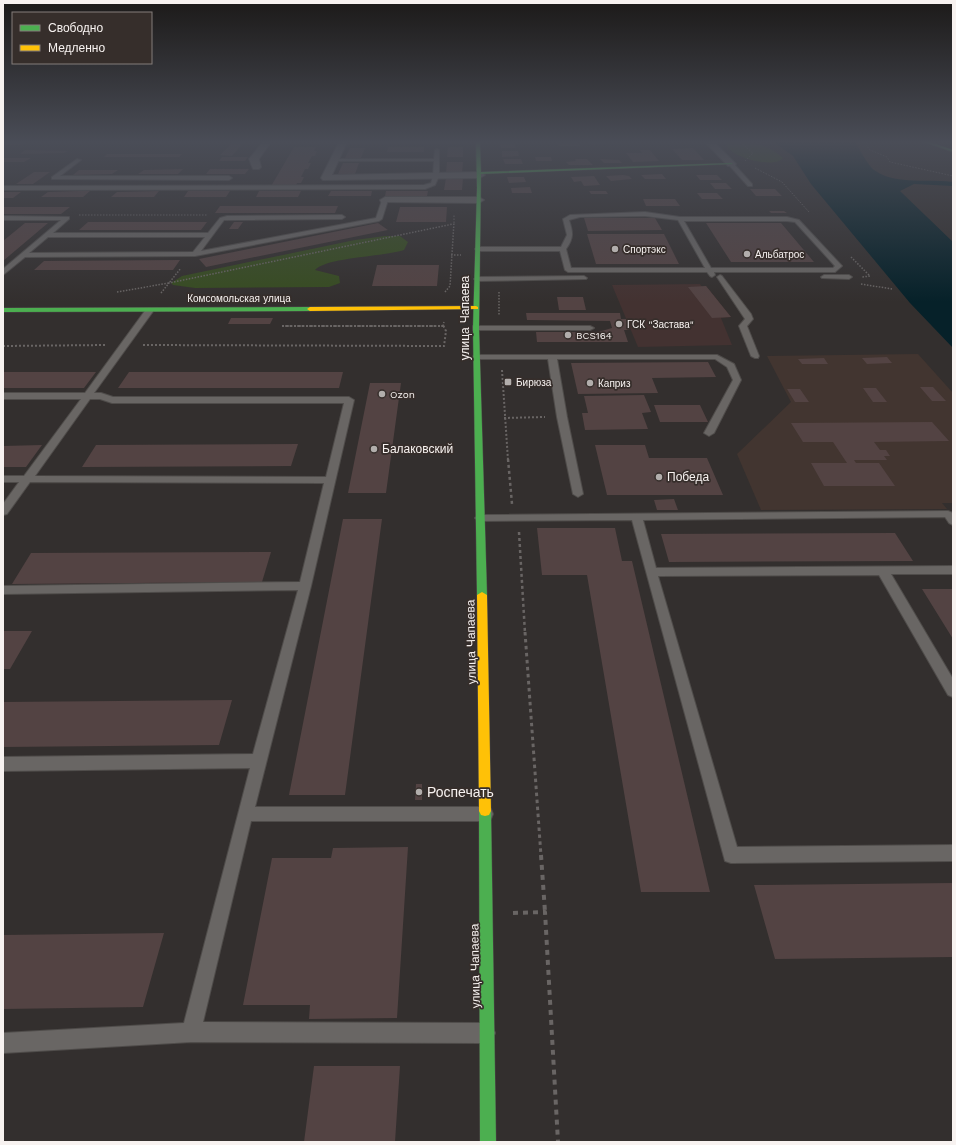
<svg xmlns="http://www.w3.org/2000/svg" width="956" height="1145" font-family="'Work Sans',sans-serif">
<rect width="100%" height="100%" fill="#332f2e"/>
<path fill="#423530" d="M349,142H467V144L348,145Z
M918,354L953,393V503H942L947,509L761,510L737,454L791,402L767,356Z"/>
<path fill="#433231" d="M700,284L702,287L706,286L731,317L721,318L732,345L638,347L612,285Z"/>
<path fill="#374c20" d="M726,142C749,142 765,142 783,158C774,169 736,158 728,148C728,148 726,142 726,142Z
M385,236H400L408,242L404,250C383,257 327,257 315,270L339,276L340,283L329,287L195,288L173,285L171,283L182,276L355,240Z"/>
<path fill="#062129" d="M774,142H855C860,150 867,164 874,170C896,186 928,178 953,182V186L914,184L900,191L953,242V348L910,303L811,184L793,156Z"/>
<path fill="#534343" d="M3,142H26L22,145H3Z
M233,142H244L232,156L220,155Z
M500,142H514L516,148H501Z
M576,142L581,146H560L557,143Z
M590,142H604L606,144L592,145Z
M294,147H316L314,151H317L315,156H312L308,163H311L308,169H305L301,177H304L301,183H297L295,188H270Z
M388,147H424V152H387Z
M448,147H463V157H447Z
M350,148H365L361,158H345Z
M693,148L704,160H682L672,149Z
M25,150L68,151L64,153L20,154Z
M640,150H650L659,161L633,162L626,153H642Z
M502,151H518L519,156L502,157Z
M107,154H182L179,157H104Z
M222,157H248L245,161H219Z
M535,157H551L552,161H536Z
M3,158H31L24,162H3Z
M503,159H521L523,164H505Z
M575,159H587L593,165H569L566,162L576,161Z
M600,159L619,160L622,163H604Z
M447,162H463L462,173H446Z
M343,163H359L355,174H338Z
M183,169L178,174H138L144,170Z
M210,169H249L245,174H206Z
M79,170H118L112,174L73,175Z
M34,172H50L33,184H16Z
M662,174L666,179H645L641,175Z
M623,175L629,176L632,179L611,181L606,176Z
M696,175H717L722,180H700Z
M594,176L600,185L584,186L581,181L574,182L571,177Z
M507,177H524L526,182L509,183Z
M446,178H463L462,190H444Z
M710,183H726L732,189H715Z
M530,187L532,193H512L511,188Z
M750,189H775L782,196H756Z
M78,191H90L83,197H41L48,192Z
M159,191L154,197H111L117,192Z
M188,191H230L226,197H184Z
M259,191H301L298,197H256Z
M331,191H372L371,196H328Z
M386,191H428L427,196H385Z
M589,191H606L608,194H591Z
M3,192H21L13,198H3Z
M697,193H717L723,199H702Z
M643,199H675L680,206H646Z
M220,206H338L335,213H215Z
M3,207H70L61,214H3Z
M400,207H447L446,222H396Z
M769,211H784L787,213H771Z
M584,218H655L662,230L588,231Z
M88,222H207L201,230H79Z
M234,222H243L238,229H229Z
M25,223H48L3,261V241Z
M378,223L388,230L206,267L199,259Z
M706,223H781L814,262H731Z
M587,234H664L679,264H596Z
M180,260L173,270H34L44,261Z
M377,265H439L437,286H372Z
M706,286L731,317L712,318L688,287Z
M557,297H583L586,310H559Z
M526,313H620L621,319H626L629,330H624L628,342H537L536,332H598L612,328L610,321L527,320Z
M231,318H273L270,324H228Z
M887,357L892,363L867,364L862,358Z
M824,358L828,364H802L798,359Z
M708,362L716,377L652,378L658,393L578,394L571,363Z
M3,372H96L84,388H3Z
M129,372H343L339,388H118Z
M370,383H401L386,493H348Z
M920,387H933L946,401H932Z
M863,388H876L887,402H873Z
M787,389H800L809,402H795Z
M644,395L651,412L642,413L648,429L585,430L582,413H588L584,396Z
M654,405H700L708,422H660Z
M932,422L949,441L874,442L880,450H886L890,456H884L887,460H854L856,463H879L895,486H824L811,463H847L833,442H803L791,423Z
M298,444L291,466L82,467L96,445Z
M42,445L26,467H3V446Z
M595,445H645L649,458H707L723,495H607Z
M674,499L678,510H657L654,500Z
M343,519H382L345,795H289Z
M537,528H615L622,561H632L710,892H641L587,575H542Z
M895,533L913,561L669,562L661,534Z
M271,552L262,582L12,584L31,553Z
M922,589H953V639Z
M3,631H32L10,669H3Z
M232,700L219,745L3,747V702Z
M416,784H422V800H415Z
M408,847L397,1018L309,1019L310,1005H243L272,858H331L333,848Z
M953,883V957L775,959L754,885Z
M164,933L143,1007L3,1009V935Z
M314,1066H400L395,1142H304Z"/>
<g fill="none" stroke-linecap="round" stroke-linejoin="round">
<g stroke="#4f4c4a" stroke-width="2">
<path id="lane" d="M437,149L439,150V176L435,185L425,189L3,190V186L424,185L431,183L433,176L434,161H335L333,160L335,159H434L435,150Z
M77,159L81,160L60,176H229L232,178L229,180L52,179V177Z
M729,163H733L752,184V186H748L729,165Z
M385,198L388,200L382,219L379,221L195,256L25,257L3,275V269L61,220H3V216L69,217V219L53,233H208L220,218L227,216L342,215L345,217L342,219L224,220L201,251L376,218L382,200ZM48,237H205L193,252L29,253Z
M645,212L680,217H787L799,220L842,266L835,272H714L715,275L712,277L710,276L707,272H568L565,270L560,251H478L475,249L478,247H561L567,235L563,219L570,215ZM645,216L678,220L705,268H571L566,249C574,238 573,232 569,220L580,217ZM684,221H787L795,222L835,266L833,268H711Z
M720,275L722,276L751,314L753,319L747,326L759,356L758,358H755L751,356L739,326L745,319L717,277Z
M824,275H849L852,277L849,279L822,278L821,277Z
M584,276L587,278L586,279L477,281L474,279L477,277Z
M147,308H150L154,310L94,393H101L113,397H349L354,400L311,586L255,807H485L491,809L493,814L491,819L485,821H251L203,1022L485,1023L492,1026L495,1033L492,1040L485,1043L191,1042L3,1053V1033L184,1023L250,768L3,771V757L253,754L298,590L3,594V586L300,582L324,483L30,482L7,514L3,515V504L19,482H3V476H24L81,399H3V393H85ZM90,399H100L112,403H344L326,477L35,476Z
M473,326H590L594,328L590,330H473Z
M474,355H717L734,364L741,380L714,433L709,436L704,433L733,380L727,367L715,359H557L567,417L583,494L578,497L573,494L557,417L548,359H474L473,357Z
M948,511L953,513V525L949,523L945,517L643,520L656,568L953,566V574H891L953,679V697L948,695L879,575L658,576L737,847L953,845V861L731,863L725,861L632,520L481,521L477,520L475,518L477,516L481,515Z"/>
</g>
<g stroke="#4f4c4a" stroke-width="2">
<path id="street" d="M263,142H271L259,159L261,167L259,169H253L249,159Z
M339,142H347L332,175L480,172L485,175L480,178L323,180L321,178Z
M705,142H714L736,164L734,166H728Z
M385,197H479L484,200L479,203L381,202L380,200Z"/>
</g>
<g stroke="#4f4c4a" stroke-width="1">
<path id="fast" d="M476,142H480L481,172L731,163L733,164L481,174L479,328L487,595L482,598L477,595L473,328L477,188Z
M924,142H929L953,150V152Z
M3,308L310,307L313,309L310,311L3,312Z
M485,806L489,807L491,811L496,1142H480L479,811L481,807Z"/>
</g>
<g stroke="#4f4c4a" stroke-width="1">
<path id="slow" d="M476,306L478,307V309L310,311L307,309L310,307Z
M482,592L487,595L491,811L489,815L485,816L481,815L479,811L477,595Z"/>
</g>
<path stroke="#696564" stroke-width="1" stroke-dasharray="1.5 1.5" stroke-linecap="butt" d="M740,142L753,153L745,161
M864,142L870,150L887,157L890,162L953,176
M755,168L782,182L809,212
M79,215H208
M454,223V214"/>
<path stroke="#696564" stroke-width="1.5" stroke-dasharray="1.5 1.5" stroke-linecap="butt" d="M451,255H461
M851,257L870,276L862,277
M861,284L892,289
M117,292L169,283L181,268
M445,292L450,286L454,222
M499,292V315
M161,293L169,283L453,224
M282,326H443
M443,326L444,322"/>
<path stroke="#696564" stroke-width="2" stroke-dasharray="2 2" stroke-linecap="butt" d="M282,326H443
M143,345L444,346L446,331L443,325
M3,346L106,345
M502,370L508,460
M504,418L545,417"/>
<path stroke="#696564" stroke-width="2.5" stroke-dasharray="3 3" stroke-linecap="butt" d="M508,459L512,504
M519,532L525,633"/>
<path stroke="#696564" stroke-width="3" stroke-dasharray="3.5 3.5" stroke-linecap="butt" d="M525,632L541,856"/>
<path stroke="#696564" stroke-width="4" stroke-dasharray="5 5" stroke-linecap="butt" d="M541,855L545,912
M513,913L545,912L558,1142"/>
<use href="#lane" fill="#696664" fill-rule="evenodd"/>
<use href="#street" fill="#696664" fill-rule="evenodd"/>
<use href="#fast" fill="#4caf50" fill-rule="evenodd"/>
<use href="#slow" fill="#ffc107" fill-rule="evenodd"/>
</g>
<linearGradient id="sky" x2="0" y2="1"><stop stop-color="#1c1a19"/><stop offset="0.47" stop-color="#4a4d57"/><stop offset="1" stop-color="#4a4d57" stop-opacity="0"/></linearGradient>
<rect width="956" height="302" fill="url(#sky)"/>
<g fill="#b2aeac" stroke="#362e2b" stroke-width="1.5">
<circle cx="615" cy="249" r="4"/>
<circle cx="747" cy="254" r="4"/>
<circle cx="619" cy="324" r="4"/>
<circle cx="568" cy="335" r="4"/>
<rect x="504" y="378" width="8" height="8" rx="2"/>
<circle cx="590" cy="383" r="4"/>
<circle cx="382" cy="394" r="4"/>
<circle cx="374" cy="449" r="4"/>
<circle cx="659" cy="477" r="4"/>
<circle cx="419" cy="792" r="4"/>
</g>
<g text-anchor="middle" stroke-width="3.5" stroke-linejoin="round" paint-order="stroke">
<g font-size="10" fill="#f7f2f0" stroke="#362e2b" text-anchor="start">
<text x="623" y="253">Спортэкс</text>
<text x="755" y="258">Альбатрос</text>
<text x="627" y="328">ГСК "Застава"</text>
<text x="576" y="339">BCS164</text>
<text x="516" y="386">Бирюза</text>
<text x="598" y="387">Каприз</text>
<text x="390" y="398">Ozon</text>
</g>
<g font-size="10" fill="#f7f2f0" stroke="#362e2b">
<text x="239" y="302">Комсомольская улица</text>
</g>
<g font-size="12" fill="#f7f2f0" stroke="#362e2b">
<text transform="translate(465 318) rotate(-90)" y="4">улица Чапаева</text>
<text transform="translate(471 642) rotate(-91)" y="4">улица Чапаева</text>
<text transform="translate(475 966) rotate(-91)" y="4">улица Чапаева</text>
</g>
<g font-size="12" fill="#f7f2f0" stroke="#362e2b" text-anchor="start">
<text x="382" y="453">Балаковский</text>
<text x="667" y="481">Победа</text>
</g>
<g font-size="14" fill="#f7f2f0" stroke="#362e2b" text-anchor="start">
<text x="427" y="797">Роспечать</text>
</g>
</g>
<rect width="956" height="1145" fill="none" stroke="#f7f2f0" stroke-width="8"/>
<rect x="12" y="12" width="140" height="52" fill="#362e2b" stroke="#837c7a"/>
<rect x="20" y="25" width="20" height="6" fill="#4caf50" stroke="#837c7a"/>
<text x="48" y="32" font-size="12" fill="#f7f2f0">Свободно</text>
<rect x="20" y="45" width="20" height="6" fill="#ffc107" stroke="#837c7a"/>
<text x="48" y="52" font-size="12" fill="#f7f2f0">Медленно</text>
</svg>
